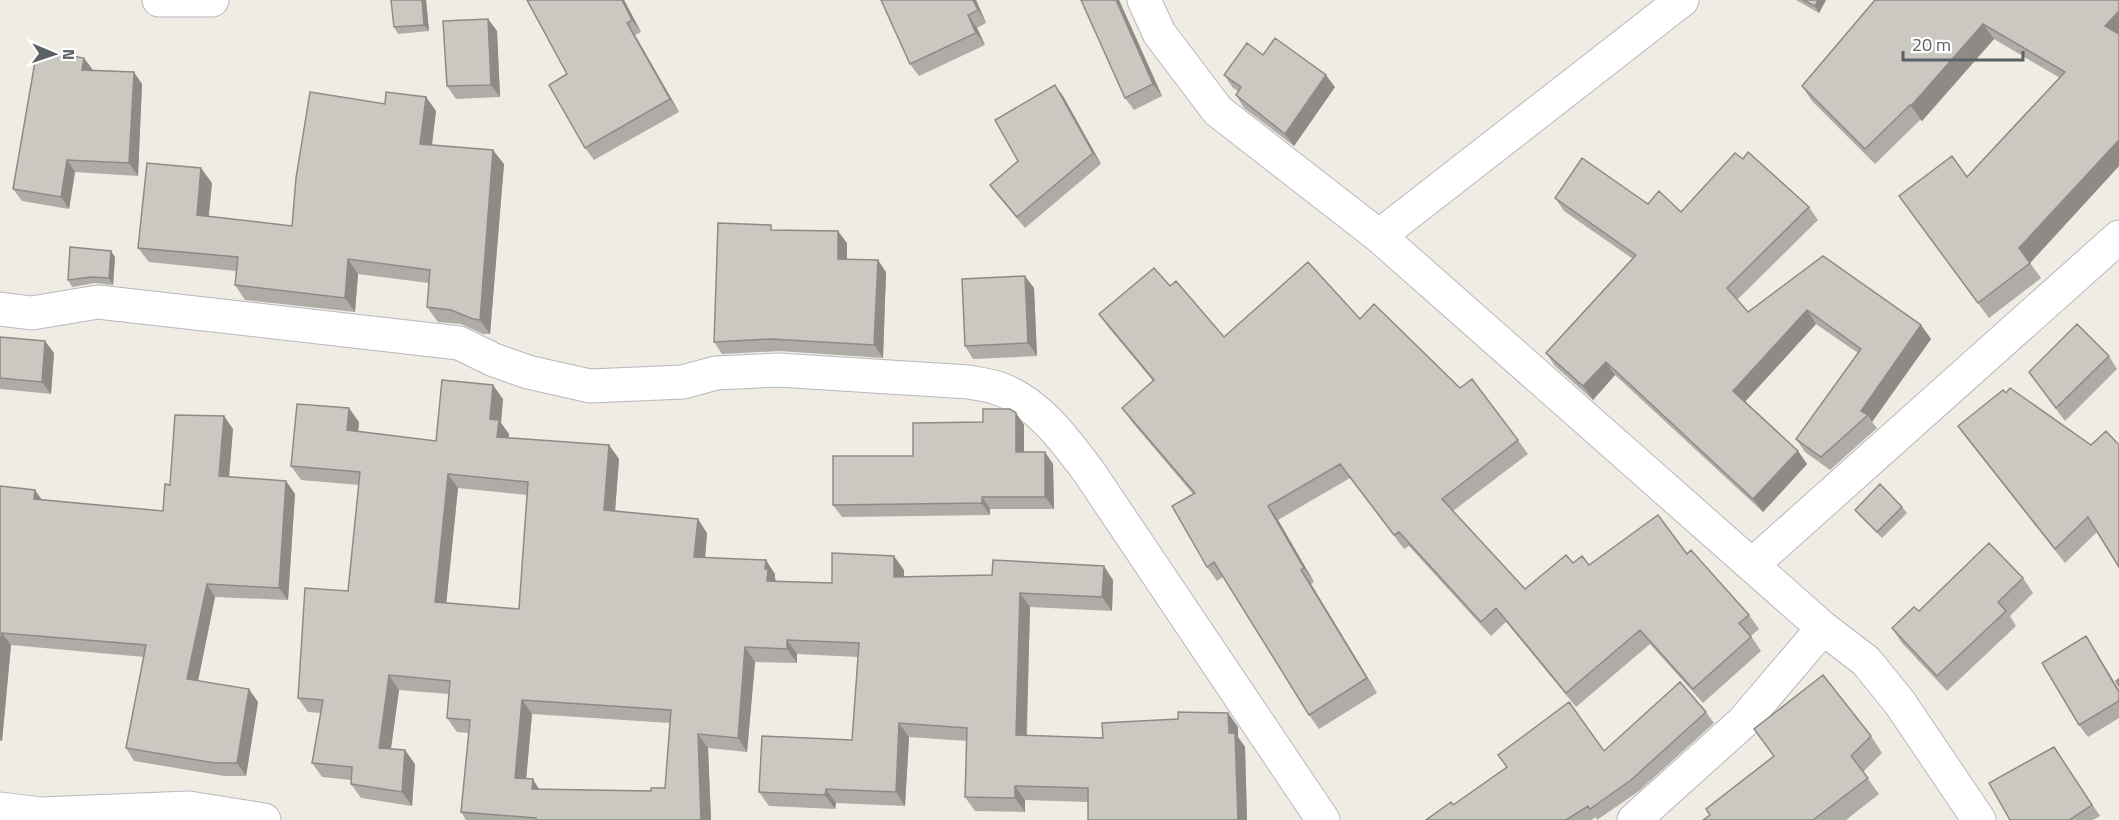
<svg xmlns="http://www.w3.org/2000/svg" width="2119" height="820" font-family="'Titillium Web',sans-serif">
<rect width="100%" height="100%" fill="#f0ece4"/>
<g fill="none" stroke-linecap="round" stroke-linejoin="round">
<g stroke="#b5b8bc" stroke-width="35">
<path id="minor" d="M159,0H212
M1144,0L1159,33L1218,111L1379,236L1823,628L1866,661L1900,703L1979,820
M1379,236L1682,0
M0,309L32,313L98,302L459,343L494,360L528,372L590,386L683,382L716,373L778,370L969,382C978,384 988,385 997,388C1037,401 1065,440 1089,472L1323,820
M1752,565L2119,237
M0,809L41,814L189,808L264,820
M1634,820L1743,722L1823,628"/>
</g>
<use href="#minor" stroke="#fff" stroke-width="33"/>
</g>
<path fill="#afaba6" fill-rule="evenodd" d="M391,0H426L429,31L398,34L394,27Z
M527,0H624L641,32L635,35L679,112L594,160L585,148L567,74Z
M881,0H976L986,23L977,28L985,45L919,76L910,64Z
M1119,0L1162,96L1134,110L1125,98Z
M1796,0H1826L1819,13Z
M1875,0H2119V166L2030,263L2041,278L1989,318L1899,196L1967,177L2060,78L1994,39L1922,121L1920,120L1875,164L1812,101L1802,86Z
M488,19L497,31L500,97L456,99L447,86Z
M1263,55L1335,87L1294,146L1244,108L1236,95L1238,91L1233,88L1224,75Z
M93,70L142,84L138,176L75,172L69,209L22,201L13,189Z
M1063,96L1101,164L1025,228L998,196L990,185L1018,161Z
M426,97L436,111L432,145L504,164L490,334H483L461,324L438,322L427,307L429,283L358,274L355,312L245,300L235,285L236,271L149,262L138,248L212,183L209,216L292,226L385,104Z
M1555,198L1648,204L1681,212L1809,207L1818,220L1737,300L1748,312L1823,256L1921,325L1931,339L1872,422L1877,428L1830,470L1805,452L1796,439L1858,353L1816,324L1745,401L1798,451L1807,464L1763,512L1615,375L1593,400L1555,366L1546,353L1633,259L1564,211Z
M775,230L847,243V259L886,272L883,358L779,351L722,354L714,342Z
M115,257L113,285L95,283L72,287L68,280Z
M1170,286L1224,337L1360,319L1460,388L1518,440L1528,454L1453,511L1525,589L1573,563L1589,565L1687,554L1749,615L1759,629L1751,636L1761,651L1703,703L1650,644L1576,707L1506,622L1491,636L1409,546L1404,549L1350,478L1278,520L1314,582L1311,584L1377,693L1319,729L1309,715L1223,577L1217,581L1207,567L1193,494L1132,422L1122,408L1153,381L1109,328L1099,314Z
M1034,288L1037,356L973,359L965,346Z
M0,337L45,341L54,353L51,394L1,389L0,388Z
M2109,356L2117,369L2065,421L2038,384Z
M2006,393L2091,445L2097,532L2065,563L1968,440L1958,426Z
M503,399L501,423L509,434L508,438L609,445L619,459L615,511L707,533L705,558L775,574V579L776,581L832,583L904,570V576L1113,580L1112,611L1030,607L1027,735L1103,738L1178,719L1228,713L1238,727V737L1245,747L1247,820H1088V802L1025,800V812L975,811L965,797L967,741L909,737L905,806L836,803L835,809L769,806L759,792L852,740L858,657L797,654V663L755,662L747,752L708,748L711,820H466L461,812L469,733L457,732L447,718L449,694L399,690L391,749L415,764L412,806L361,798L351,784V780L322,777L312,763L321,713L308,712L298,698L348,591L359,485L301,480L291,466L359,422L358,432L436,441ZM458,488L527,495L519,609L446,603ZM532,714L670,723L665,788L651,791L539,789L526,779Z
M1016,413L1024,425V452L1053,464L1054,509H990V515L842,517L833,505L913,456L983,422Z
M233,429L229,477L286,481L295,494L288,600L215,597L198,681L258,702L246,776H224L134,761L126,748L144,657L11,645L2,741H0V486L35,490L42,500L163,511L170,485Z
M1902,507L1907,513L1882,538L1860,516L1855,510Z
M2023,578L2033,593L2010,616L2016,626L1947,691L1902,643L1892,628Z
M2086,636L2094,649L2119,690V718L2088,737L2079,725Z
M1706,712L1714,723L1639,791L1597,820L1596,817L1591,820H1426L1453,805L1507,768L1604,751Z
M1754,729L1871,736L1882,753L1863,772L1879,794L1846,820H1703L1710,815L1774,756Z
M2054,747L2100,816L2093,820H2010Z"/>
<path fill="#8e8b87" d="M422,0H426L429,31L424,25Z
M622,0H624L641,32L632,20Z
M973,0H976L986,23L978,10Z
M1116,0H1119L1162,96L1153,84Z
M1818,0H1826L1819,13L1815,6Z
M2119,11V38L2105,26Z
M968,15L977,28L985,45L976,33Z
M488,19L497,31L500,97L491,85Z
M627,23L635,35L679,112L670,99Z
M1983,24L1994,39L1922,121L1911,106Z
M84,58L93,70H82Z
M134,72L142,84L138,176L129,163Z
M1326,75L1335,87L1294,146L1285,134Z
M1055,85L1063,96L1101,164L1093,153Z
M426,97L436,111L430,159L420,144Z
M2119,140V166L2030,263L2019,248Z
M493,150L504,164L490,334L480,320Z
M67,160L75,172L69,209L61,197Z
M201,168L212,183L207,230L197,215Z
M838,231L847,243V271L838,259Z
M111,251L115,257L113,285L109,278Z
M348,259L358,274L355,312L345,298Z
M878,260L886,272L883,358L874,345Z
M1025,276L1034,288L1037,356L1028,343Z
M1807,310L1816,324L1743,404L1733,391Z
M1921,325L1931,339L1872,422L1868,415L1861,411Z
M45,341L54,353L51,394L42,382Z
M1606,362L1615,375L1593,400L1583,386Z
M493,385L503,399L501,423L509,434L507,451L497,437L490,419Z
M349,408L359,422L357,444L347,430Z
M1016,413L1024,425V464L1016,452Z
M224,416L233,429L228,489L219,476Z
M609,445L619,459L614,525L604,510Z
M1798,451L1807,464L1763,512L1753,499Z
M1045,452L1053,464L1054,509L1045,497Z
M448,474L458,488L445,616L435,602Z
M286,481L295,494L288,600L279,588Z
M35,490L44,503L34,499Z
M982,497L990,509V515L982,503Z
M1268,506L1278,520L1314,582L1304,568Z
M698,519L707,533L704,571L694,557Z
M894,556L904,570V591L894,577Z
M766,560L775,574V579L778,583L767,581L765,569Z
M1104,566L1113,580L1112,611L1102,597Z
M1301,570L1311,584L1377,693L1367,678Z
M207,584L215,597L196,691L187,679Z
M1020,593L1030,607L1026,749L1016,735Z
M2,633L11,645L2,741L0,738V654Z
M2086,636L2094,649L2119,690V692Z
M787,640L797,654V663L787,649Z
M745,647L755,662L747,752L738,738Z
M389,675L399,690L389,762L379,748Z
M249,689L258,702L246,776L237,763Z
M522,700L532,714L525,792L515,778Z
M1228,713L1238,727V737L1245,747L1247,820H1238Z
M899,723L909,737L905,806L896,792Z
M698,734L708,748L711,820H701Z
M405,750L415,764L412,806L402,792Z
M533,779L542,794L532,789Z
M1015,786L1025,800V812L1015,798Z
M826,789L836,803L835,809L825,795Z"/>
<path fill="#cbc7c1" stroke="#8e8b87" stroke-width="1.5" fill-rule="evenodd" d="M391,0H422L424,25L394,27Z
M527,0H622L632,20L627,23L670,99L585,148L549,85L567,74Z
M881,0H973L978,10L968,15L976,33L910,64Z
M1081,0H1116L1153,84L1125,98Z
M1803,0H1818L1815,6Z
M1875,0H2119V11L2105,26L2119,34V140L2019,248L2030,263L1978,303L1899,196L1952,156L1967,177L2065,72L1983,24L1911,106L1910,105L1865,149L1802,86Z
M488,19L491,85L447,86L443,21Z
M1275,38L1326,75L1285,134L1236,95L1241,87L1224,75L1247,43L1263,55Z
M37,50L84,58L82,70L134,72L129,163L67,160L61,197L13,189Z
M1055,85L1093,153L1017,217L990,185L1018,161L995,120Z
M310,92L385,104L386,92L426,97L420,144L493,150L480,320L473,319L451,310L427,307L430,270L348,259L345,298L235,285L238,257L138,248L147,163L201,168L197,215L292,226L296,178Z
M1748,152L1809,207L1727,288L1748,312L1823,256L1921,325L1861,411L1868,415L1821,457L1796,439L1861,349L1807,310L1733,391L1798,451L1753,499L1606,362L1583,386L1546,353L1636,255L1555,198L1582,158L1648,204L1659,191L1681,212L1735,153L1743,159Z
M718,223L771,225V230L838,231V259L878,260L874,345L771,339L714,342Z
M70,247L111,251L109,278L91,277L68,280Z
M1308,262L1360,319L1374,304L1460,388L1472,379L1518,440L1442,499L1525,589L1566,555L1573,563L1582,556L1589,565L1658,515L1687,554L1691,550L1749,615L1739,623L1751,637L1693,689L1640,630L1566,693L1496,608L1481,622L1399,532L1394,535L1340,464L1268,506L1304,568L1301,570L1367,678L1309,715L1214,562L1207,567L1172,506L1195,493L1122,408L1154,380L1099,314L1154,268L1170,286L1176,281L1224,337Z
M1025,276L1028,343L965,346L962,279Z
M2077,324L2109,356L2056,408L2029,372Z
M0,337L45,341L42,382L0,378Z
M442,380L493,385L490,419L499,420L497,437L609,445L604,510L698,519L694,557L766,560L765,569H768L767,581L832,583V553L894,556V577L992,575L993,560L1104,566L1102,597L1020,593L1016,735L1103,738L1102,723L1178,719V712L1228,713L1229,733H1235L1238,820H1088V788L1015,786V798L965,797L967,728L899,723L896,792L826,789L825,795L759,792L762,736L852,740L859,643L787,640V649L745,647L738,738L698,734L701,820H536V818L461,812L470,720L447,718L450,681L389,675L379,748L405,750L402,792L351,784L352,767L312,763L323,700L298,698L305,588L348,591L360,472L291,466L297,404L349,408L347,430L436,441ZM448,474L528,482L519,609L435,602ZM522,700L671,710L665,788H651V791L532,789L533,779L515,778Z
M2010,388L2091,445L2106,431L2119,445V567L2088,517L2055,549L1958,426L2003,390L2006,393Z
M983,409H1010L1016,413V452H1045V497H982V503L833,505V456H913V423L983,422Z
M175,415L224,416L219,476L286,481L279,588L207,584L187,679L249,689L237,763H215L126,748L146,645L2,633L0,654V486L35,490L34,499L163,511L165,484L170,485Z
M1880,484L1902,507L1877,532L1855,510Z
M1989,543L2023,578L1998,602L2006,611L1937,676L1892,628L1914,607L1919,611Z
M2086,636L2119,692V701L2079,725L2042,663Z
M1823,675L1871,736L1851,756L1868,778L1813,820H1703L1710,815L1706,809L1774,756L1754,729Z
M2119,679V686L2116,681Z
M1680,682L1706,712L1631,780L1590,809L1588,806L1566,820H1426L1451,802L1453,805L1507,767L1498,755L1569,702L1604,751Z
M2054,747L2092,805L2071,819V820H2010L1989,783Z"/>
<g transform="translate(54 54) rotate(92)" stroke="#ffffff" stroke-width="4.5" paint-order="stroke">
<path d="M0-4.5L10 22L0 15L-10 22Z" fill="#5c6166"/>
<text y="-9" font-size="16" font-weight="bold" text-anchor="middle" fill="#5c6166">N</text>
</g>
<path d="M1903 51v9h120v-9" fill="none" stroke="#5c6166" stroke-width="3"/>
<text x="1912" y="51" font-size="18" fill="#5c6166" stroke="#ffffff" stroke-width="4.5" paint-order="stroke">20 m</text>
</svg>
